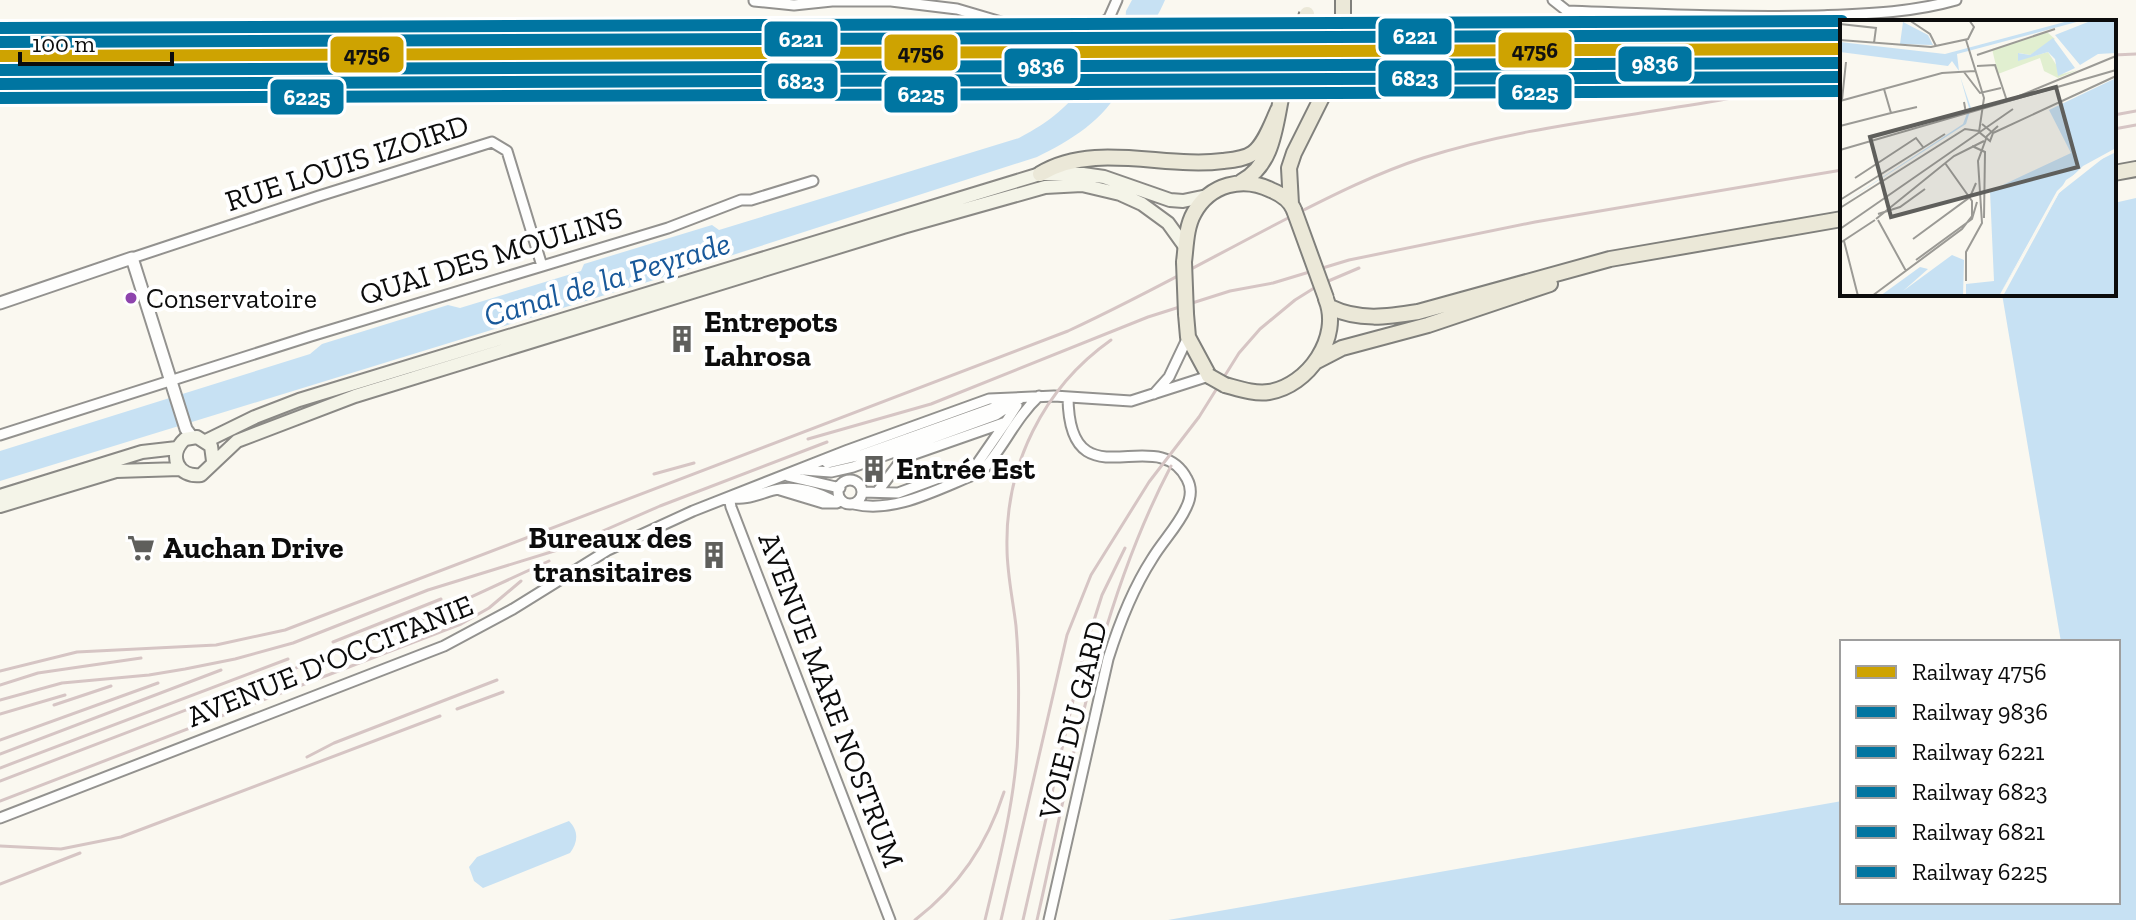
<svg xmlns="http://www.w3.org/2000/svg" width="2136" height="920" font-family="'Zilla Slab',serif">
<rect width="100%" height="100%" fill="#faf8f0"/>
<path fill="#c7e1f3" d="M1132,0H1165C1161,9 1156,20 1149,27C1142,33 1136,35 1131,44C1123,59 1127,71 1121,85C1107,119 1068,142 1037,157L680,272L0,481V451L310,354L322,344L448,305L460,308L581,271L584,264L712,225L719,230L1019,138C1051,121 1069,106 1090,77L1107,73L1124,40L1126,11Z
M2136,198V920H1168L1842,801V902H2118V642H2061L2002,294H2114V203Z
M569,821C579,831 578,842 570,853L483,888L474,881L469,867L477,857Z"/>
<g fill="none" stroke-linecap="round" stroke-linejoin="round">
<g stroke="#93928f" stroke-width="13">
<path id="minor" d="M1553,0L1567,11C1650,14 1733,18 1817,16C1864,14 1911,13 1956,0
M754,1L794,5L832,1H891L957,9L1042,34L1098,26L1109,18L1117,0
M132,258L319,196L492,142L507,151L542,266
M1154,394L1169,377L1188,337
M0,435L311,336L668,228L741,200H751L813,181
M827,463L861,455L1010,402
M803,470L831,472L853,467L996,415L1021,398
M788,476L840,488
M838 492a12 12 0 1 1 24 0a12 12 0 1 1-24 0Z
M780,490L823,503H835
M878,491L903,458L1006,422L1017,405
M862,492L898,493L977,464L1006,422
M729,497L731,507L890,920
M729,497C746,501 758,494 774,490C796,485 819,492 837,503
M854,504C896,514 941,487 981,472C1003,449 1015,418 1039,396
M0,818L444,646L513,609L608,550L693,511L848,450L989,399L1054,396L1131,401L1209,376
M1049,920L1108,659C1119,624 1132,590 1152,559C1162,542 1178,526 1186,508C1191,498 1192,488 1187,479C1157,420 1069,507 1068,397"/>
</g>
<g stroke="#93928f" stroke-width="15">
<path id="tertiary" d="M0,303L132,258L186,429L192,437"/>
</g>
<g stroke="#8a8985" stroke-width="16">
<path id="secondary" d="M206,441L255,417L299,400L1040,174H1083L1104,177L1170,200L1183,201L1207,196
M213,461L211,446L197,437L185,439C167,455 178,478 201,475L237,441L355,396L903,227L1045,187L1082,185L1120,194L1142,204L1168,223L1186,248
M0,496L142,452L177,448
M0,506L116,471L180,469"/>
</g>
<g stroke="#80807c" stroke-width="18">
<path id="primary" d="M1343,21V0
M2114,173L2136,169
M1040,174C1094,141 1165,169 1223,161C1232,160 1245,159 1253,153C1265,144 1272,123 1278,110
M1241,182C1275,164 1275,123 1283,89
M1291,204L1289,168L1294,153L1326,89
M1184,262C1186,246 1186,227 1194,213C1210,184 1243,176 1271,190C1281,194 1290,200 1294,210
M1330,307C1359,321 1387,317 1418,312L1610,259L1842,219
M1186,314L1188,337L1209,376
M1315,362L1342,348L1428,325L1550,284
M1225,385C1240,389 1254,394 1269,392C1308,386 1342,337 1326,299"/>
</g>
<use href="#minor" stroke="#fefefd" stroke-width="9"/>
<use href="#tertiary" stroke="#fefefd" stroke-width="11"/>
<use href="#secondary" stroke="#f4f4e8" stroke-width="12"/>
<use href="#primary" stroke="#ebe8d8" stroke-width="14"/>
<path stroke="#d6c5c4" stroke-width="3" d="M0,34L495,33L762,46
M2114,55L2136,54
M852,60L969,51
M0,63L796,60
M524,77H684
M0,91L203,90L319,85L460,84L622,92L661,89L797,69L918,70L1052,61L1842,60
M1803,91L1842,84
M2114,115L2136,111
M2114,129L2136,125
M808,439L931,404L1148,317L1230,291L1273,283L1349,260L1535,222L1842,170
M654,474L694,463
M333,642L441,599
M0,671L77,652L216,645L285,630L1068,331C1144,296 1216,255 1290,217C1333,195 1377,173 1423,158C1551,117 1688,114 1817,79
M0,685L38,673L141,658
M0,700L62,683L149,675L185,669L235,659L293,643L428,590L564,548L660,506L827,442
M54,705L111,686
M457,709L503,692
M0,714L65,695
M0,740L158,683
M0,754L221,670
M307,757L334,743L497,680
M0,768L288,659
M0,781L419,621L549,561
M0,801L461,624L489,608L521,581
M0,846L61,849L121,837L440,716
M0,884L80,853
M915,920C959,886 987,845 1004,792
M985,920C1000,857 1017,794 1018,729C1019,696 1019,660 1016,626C1013,600 1007,574 1007,548C1005,466 1043,388 1111,340
M1001,920L1067,635L1091,575L1149,482L1199,417L1239,353L1260,329L1295,300L1319,285L1359,268
M1023,920L1084,652L1102,595L1125,548
M1037,920C1072,766 1097,607 1171,466"/>
<g stroke="#80807c" stroke-width="18" stroke-linecap="butt">
<path id="primary-bridge" d="M1283,89L1307,14
M1326,89L1338,64L1343,21
M1294,210L1326,298
M1184,262L1186,314
M1209,376L1225,385"/>
</g>
<use href="#primary-bridge" stroke="#ebe8d8" stroke-width="14"/>
<g stroke="#fff" stroke-width="18">
<path id="rail-1" d="M0,56L1842,49"/>
</g>
<g stroke="#fff" stroke-width="18">
<path id="rail-2" d="M0,70L1842,63"/>
</g>
<g stroke="#fff" stroke-width="18">
<path id="rail-3" d="M0,42L1842,35"/>
</g>
<g stroke="#fff" stroke-width="18">
<path id="rail-4" d="M0,84L1842,77"/>
</g>
<g stroke="#fff" stroke-width="18">
<path id="rail-5" d="M0,28L1842,21"/>
</g>
<g stroke="#fff" stroke-width="18">
<path id="rail-6" d="M0,98L1842,91"/>
</g>
<use href="#rail-1" stroke="#cea301" stroke-width="12"/>
<use href="#rail-2" stroke="#0075a1" stroke-width="12"/>
<use href="#rail-3" stroke="#0075a1" stroke-width="12"/>
<use href="#rail-4" stroke="#0075a1" stroke-width="12"/>
<use href="#rail-5" stroke="#0075a1" stroke-width="12"/>
<use href="#rail-6" stroke="#0075a1" stroke-width="12"/>
</g>
<defs>
<g id="building-bare" transform="scale(2.16)"><path d="M-4-6H4V6H1V3H-1V6H-4ZM-2.5-4.3h1.7v1.8h-1.7ZM.8-4.3h1.7v1.8H.8ZM-2.5-1h1.7V.8h-1.7ZM.8-1h1.7V.8H.8Z" fill="#5f5f5c" stroke="#fff" stroke-width="2.5" paint-order="stroke"/></g>
<g id="supermarket-bare" transform="scale(2.16)"><path d="M-6-5.5h2.5l.6 2H6L4.5 2H-2.5L-4.4-4H-6ZM-1.5 3.2a1.3 1.3 0 1 0 .1 0ZM3 3.2a1.3 1.3 0 1 0 .1 0Z" fill="#5f5f5c" stroke="#fff" stroke-width="2.5" paint-order="stroke"/></g>
</defs>
<g fill-rule="evenodd">
<use href="#building-bare" x="682" y="339"/>
<use href="#building-bare" x="874" y="469"/>
<use href="#supermarket-bare" x="141" y="548"/>
<use href="#building-bare" x="714" y="555"/>
</g>
<circle fill="#8e44ad" stroke="#fff" stroke-width="3" cx="131" cy="298" r="7"/>
<g text-anchor="middle" stroke-width="8" stroke-linejoin="round" paint-order="stroke">
<g font-size="28" fill="#0c0c0c" stroke="#fff" text-anchor="start">
<text x="146" y="308">Conservatoire</text>
</g>
<g font-size="30" fill="#0c0c0c" stroke="#fff">
<text transform="translate(347 163) rotate(-18)" y="10">RUE LOUIS IZOIRD</text>
<text transform="translate(491 256) rotate(-17)" y="10">QUAI DES MOULINS</text>
<text transform="translate(330 661) rotate(-22)" y="10">AVENUE D'OCCITANIE</text>
<text transform="translate(831 700) rotate(69)" y="10">AVENUE MARE NOSTRUM</text>
<text transform="translate(1073 720) rotate(-76)" y="10">VOIE DU GARD</text>
</g>
<g font-size="30" font-weight="bold" fill="#0c0c0c" stroke="#fff" text-anchor="start">
<text x="704" y="332">Entrepots<tspan x="704" dy="34">Lahrosa</tspan></text>
<text x="896" y="479">Entrée Est</text>
<text x="692" y="548" text-anchor="end">Bureaux des<tspan x="692" dy="34">transitaires</tspan></text>
<text x="163" y="558">Auchan Drive</text>
</g>
<g font-size="32" font-style="italic" fill="#19599a" stroke="#fff">
<text transform="translate(607 279) rotate(-17)" y="11">Canal de la Peyrade</text>
</g>
</g>
<g transform="translate(1840 20)">
<rect width="276" height="276" fill="#faf8f0"/>
<path d="M207,12L215,19L190,35L179,33V40L208,32L222,54L238,50L218,58L204,51L200,38L158,54L152,29Z" fill="#e1efd0"/>
<path d="M232,0H244L117,34L119,51L112,41L108,46L0,32V22L105,34ZM276,0V33L258,34L240,45L215,15L248,2ZM63,2L88,15L93,25L60,24ZM213,18L235,48L218,56L215,39L208,32L178,41V33L190,35ZM120,56L131,88L126,104L0,185L123,104L129,88ZM276,58V128L226,160L159,276H126V264L154,261L150,171L231,133L209,90ZM276,132V276H163L219,173L244,148ZM112,235L124,240L123,276H40L80,247L88,249L63,271Z" fill="#c7e1f3"/>
<path d="M276,128L219,173L159,276L217,171L243,146Z" fill="#faf8f0"/>
<path fill="none" stroke="#9b9a95" stroke-width="2" d="M69,0L90,14L96,26M0,4L36,8L34,23M0,20L91,27L128,19L134,7L129,0M126,20L144,78L139,112L150,121L153,113L142,104M137,35L215,9M137,46L155,45L167,81L276,36M124,52L140,73L161,68M44,69L51,93L77,87M2,80L6,42M0,81L102,53L135,51M96,99L126,93L124,82M0,106L51,93M153,113L276,56M132,126L145,132L144,198M0,130L276,50M15,158L76,118L83,127M0,180L105,114M0,188L125,109L139,111M38,194L60,187L85,169M36,199L114,136L144,121M38,200L66,251M0,209L173,89M73,219L130,177L136,163M4,221L18,276M0,223L35,200M76,240L132,199L137,182M126,261V232L142,203L138,141L147,116L158,106M32,276L122,209L132,196V181L105,143"/>
<path fill="#5f5f5c" fill-opacity="0.15" stroke="#5f5f5c" stroke-width="4" d="M216,67L238,147L51,197L30,117Z"/>
<rect width="276" height="276" fill="none" stroke="#0c0c0c" stroke-width="4"/>
</g>
<g stroke="#fff" stroke-width="3">
<rect x="1377" y="17" width="76" height="39" rx="8" fill="#0075a1"/>
<rect x="763" y="20" width="76" height="38" rx="8" fill="#0075a1"/>
<rect x="1497" y="31" width="76" height="38" rx="8" fill="#cea301"/>
<rect x="883" y="33" width="76" height="39" rx="8" fill="#cea301"/>
<rect x="329" y="35" width="76" height="39" rx="8" fill="#cea301"/>
<rect x="1617" y="45" width="76" height="38" rx="8" fill="#0075a1"/>
<rect x="1003" y="47" width="76" height="38" rx="8" fill="#0075a1"/>
<rect x="1377" y="59" width="76" height="39" rx="8" fill="#0075a1"/>
<rect x="763" y="62" width="76" height="38" rx="8" fill="#0075a1"/>
<rect x="1497" y="73" width="76" height="38" rx="8" fill="#0075a1"/>
<rect x="883" y="75" width="76" height="39" rx="8" fill="#0075a1"/>
<rect x="269" y="78" width="76" height="38" rx="8" fill="#0075a1"/>
</g>
<g font-size="22" text-anchor="middle" font-weight="bold" fill="#fff">
<text x="1415" y="44">6221</text>
<text x="801" y="47">6221</text>
<text x="1655" y="71">9836</text>
<text x="1041" y="74">9836</text>
<text x="1415" y="86">6823</text>
<text x="801" y="89">6823</text>
<text x="1535" y="100">6225</text>
<text x="921" y="102">6225</text>
<text x="307" y="105">6225</text>
</g>
<g font-size="22" text-anchor="middle" font-weight="bold" fill="#111">
<text x="1535" y="58">4756</text>
<text x="921" y="60">4756</text>
<text x="367" y="62">4756</text>
</g>
<rect x="1840" y="640" width="280" height="264" fill="#ffffff" stroke="#9e9e9e" stroke-width="2"/>
<rect x="1856" y="666" width="40" height="12" fill="#cea301" stroke="#9e9e9e" stroke-width="2"/>
<text x="1912" y="680" font-size="24" fill="#0c0c0c">Railway 4756</text>
<rect x="1856" y="706" width="40" height="12" fill="#0075a1" stroke="#9e9e9e" stroke-width="2"/>
<text x="1912" y="720" font-size="24" fill="#0c0c0c">Railway 9836</text>
<rect x="1856" y="746" width="40" height="12" fill="#0075a1" stroke="#9e9e9e" stroke-width="2"/>
<text x="1912" y="760" font-size="24" fill="#0c0c0c">Railway 6221</text>
<rect x="1856" y="786" width="40" height="12" fill="#0075a1" stroke="#9e9e9e" stroke-width="2"/>
<text x="1912" y="800" font-size="24" fill="#0c0c0c">Railway 6823</text>
<rect x="1856" y="826" width="40" height="12" fill="#0075a1" stroke="#9e9e9e" stroke-width="2"/>
<text x="1912" y="840" font-size="24" fill="#0c0c0c">Railway 6821</text>
<rect x="1856" y="866" width="40" height="12" fill="#0075a1" stroke="#9e9e9e" stroke-width="2"/>
<text x="1912" y="880" font-size="24" fill="#0c0c0c">Railway 6225</text>
<path d="M20 52v12h152v-12" fill="none" stroke="#0c0c0c" stroke-width="4"/>
<text x="32" y="52" font-size="24" fill="#0c0c0c" stroke="#ffffff" stroke-width="6" paint-order="stroke">100 m</text>
</svg>
